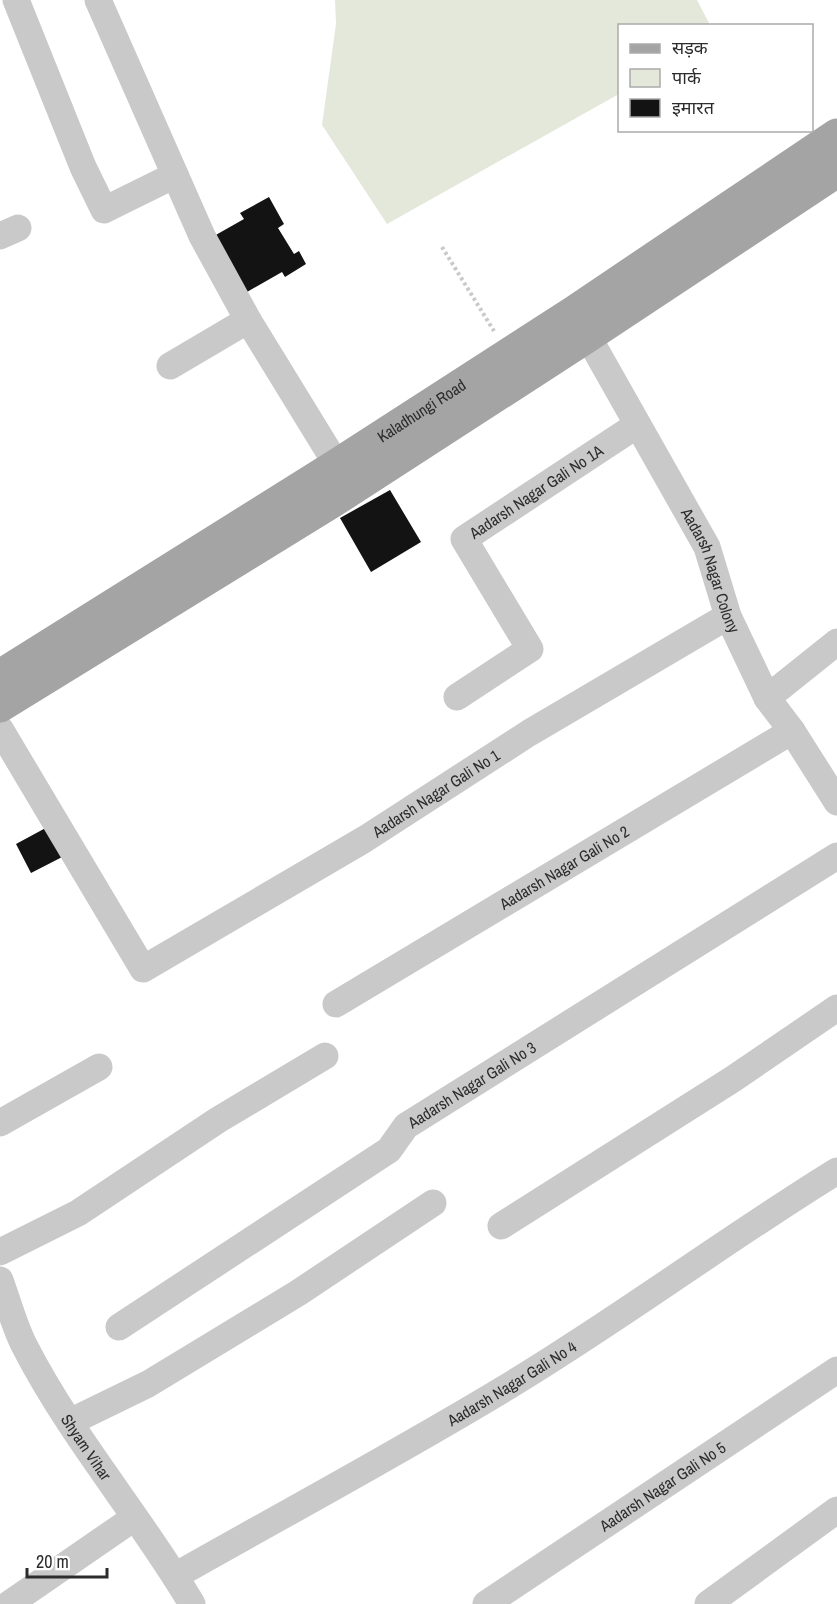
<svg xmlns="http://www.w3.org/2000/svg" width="837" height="1604" font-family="'Archivo Narrow','Noto Sans Devanagari',sans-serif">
<rect width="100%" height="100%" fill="#fff"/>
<path fill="#e4e8da" d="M335,0H697L710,25L620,26L619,94L387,224L322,125L336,24Z"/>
<path fill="#131313" d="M269,197L284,224L278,228L294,254L299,251L306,264L285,277L282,272L247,292L214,236L244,219L240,213Z
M390,490L421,542L371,572L340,518Z
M53,824L68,854L31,873L16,844Z"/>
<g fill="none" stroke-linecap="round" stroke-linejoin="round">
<path stroke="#c9c9c9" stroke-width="4" stroke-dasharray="3 3" stroke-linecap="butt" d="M442,247L494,331"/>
<g stroke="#c9c9c9" stroke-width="27">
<path d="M16,0L83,167L104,210L175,175"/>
<path d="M98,0L202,236L248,320L337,465"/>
<path d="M0,236L18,228"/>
<path id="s1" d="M578,319L707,547L728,616L767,698L792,731L837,802"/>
<path d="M170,366L248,320"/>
<path id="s2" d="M457,697L530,649L464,539L637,425"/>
<path d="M767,698L837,642"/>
<path id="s3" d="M0,729L143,969L365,839L529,733L728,616"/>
<path id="s4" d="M336,1004L792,731"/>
<path d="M0,1123L99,1067"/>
<path d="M501,1226L733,1079L837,1008"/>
<path d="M0,1252L78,1213L218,1120L325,1056"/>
<path id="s5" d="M0,1280C8,1302 14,1325 24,1345C71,1437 140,1516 192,1604"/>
<path id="s6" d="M119,1327L389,1150L406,1126L837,856"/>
<path d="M70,1422L148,1384L298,1293L433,1203"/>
<path id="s7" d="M175,1576C286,1513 398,1453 507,1387C620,1319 725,1240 837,1171"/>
<path d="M9,1604L134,1518"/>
<path id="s8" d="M486,1604L837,1370"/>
<path d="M708,1604L837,1510"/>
</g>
<g stroke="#a4a4a4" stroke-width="33">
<path id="s9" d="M0,676L337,465L574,312L837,135"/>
<path d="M0,706L333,501L588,336L837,171"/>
</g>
</g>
<g text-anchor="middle" stroke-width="6" stroke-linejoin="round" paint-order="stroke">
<g font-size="16" fill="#2c2c2c" stroke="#fff">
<text dy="6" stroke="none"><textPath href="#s9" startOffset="498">Kaladhungi Road</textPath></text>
<text dy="6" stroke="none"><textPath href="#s2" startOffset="302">Aadarsh Nagar Gali No 1A</textPath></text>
<text dy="6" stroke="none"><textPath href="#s1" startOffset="285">Aadarsh Nagar Colony</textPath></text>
<text dy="6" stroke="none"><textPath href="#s3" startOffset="621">Aadarsh Nagar Gali No 1</textPath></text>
<text dy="6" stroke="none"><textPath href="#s4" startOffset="266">Aadarsh Nagar Gali No 2</textPath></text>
<text dy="6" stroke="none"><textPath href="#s6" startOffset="430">Aadarsh Nagar Gali No 3</textPath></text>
<text dy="6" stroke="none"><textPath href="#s7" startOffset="388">Aadarsh Nagar Gali No 4</textPath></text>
<text dy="6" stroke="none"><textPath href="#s5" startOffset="189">Shyam Vihar</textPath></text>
<text dy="6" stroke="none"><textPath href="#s8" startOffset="212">Aadarsh Nagar Gali No 5</textPath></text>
</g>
</g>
<rect x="618" y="24" width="195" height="108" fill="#ffffff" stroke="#ababab" stroke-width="1.5"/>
<rect x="630" y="44" width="30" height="9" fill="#a4a4a4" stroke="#ababab" stroke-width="1.5"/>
<text x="672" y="54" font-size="18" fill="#2c2c2c">सड़क</text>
<rect x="630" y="69" width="30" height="18" fill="#e4e8da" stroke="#ababab" stroke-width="1.5"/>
<text x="672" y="84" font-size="18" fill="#2c2c2c">पार्क</text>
<rect x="630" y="99" width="30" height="18" fill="#131313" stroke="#ababab" stroke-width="1.5"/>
<text x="672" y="114" font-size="18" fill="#2c2c2c">इमारत</text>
<path d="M27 1568v9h80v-9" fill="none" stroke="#2c2c2c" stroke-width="3"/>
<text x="36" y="1568" font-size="18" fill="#2c2c2c" stroke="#ffffff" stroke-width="4.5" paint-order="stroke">20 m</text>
</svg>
